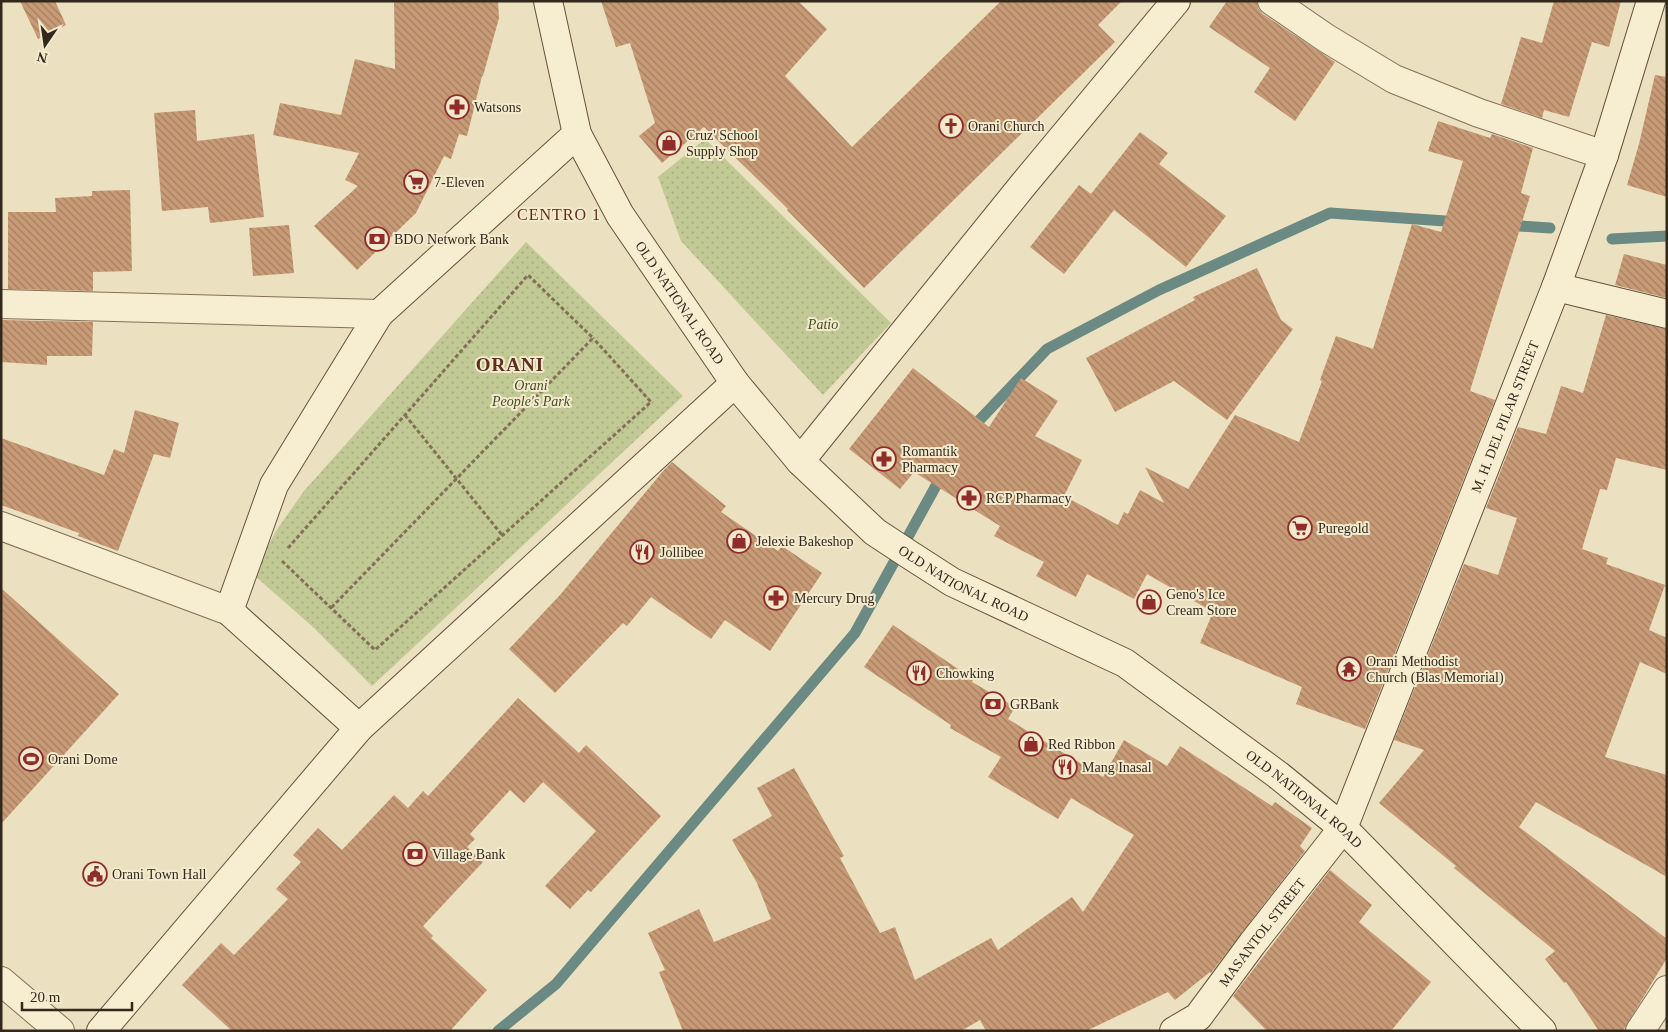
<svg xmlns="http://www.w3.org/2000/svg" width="1668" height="1032" font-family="'Times New Roman',serif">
<defs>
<pattern id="park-dots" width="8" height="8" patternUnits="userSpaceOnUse" patternTransform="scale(1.25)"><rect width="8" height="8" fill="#c1c994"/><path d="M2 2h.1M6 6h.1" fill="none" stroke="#a6ad7f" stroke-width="1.8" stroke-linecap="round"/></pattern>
<pattern id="building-back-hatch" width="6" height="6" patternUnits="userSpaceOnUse" patternTransform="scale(1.25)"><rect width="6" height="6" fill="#c89b76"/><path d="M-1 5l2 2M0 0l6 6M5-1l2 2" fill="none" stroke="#a37e60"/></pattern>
</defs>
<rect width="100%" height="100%" fill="#ebe0bf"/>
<path fill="url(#park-dots)" d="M705,139L891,323L823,395L681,241L658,177Z
M526,242L683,396L372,686L314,628L253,574L276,531L304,491Z"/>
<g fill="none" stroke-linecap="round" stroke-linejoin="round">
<path stroke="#6a8a83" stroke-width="11" d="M1506,225L1550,228
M1612,239L1667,236
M970,430L1047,349L1159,290L1330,213L1460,222
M498,1031L556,984L855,633L943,473"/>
</g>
<path fill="url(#building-back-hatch)" d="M20,1H55L66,25L38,39Z
M394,1H498L499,18L483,76H482L467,136L459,134L451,159L444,156L416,213L357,270L314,226L358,186L345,180L359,153L273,135L280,103L341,115L355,59L395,69Z
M601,1H798L827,29L785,76L852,147L1001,1H1122L1098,25L1115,42L864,288L787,210L788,209L704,127L662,163L639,136L655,123L630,43L616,47Z
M1227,1H1257L1258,8L1263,14L1335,62L1295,121L1254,92L1270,68L1209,27Z
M1554,1H1621L1609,47L1592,42L1569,117L1544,110L1542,118L1501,104L1521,37L1542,43Z
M1655,75L1667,77V197L1627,185L1639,144Z
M195,110L197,141L254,134L264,217L210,223L208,207L162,211L154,113Z
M1438,121L1490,138L1492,134L1533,148L1521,193L1530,196L1470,391L1495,400L1365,729L1296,704L1302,687L1200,643L1213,612L1147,574L1134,599L1087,574L1076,597L1036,576L1044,562L994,536L1000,526L914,472L900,489L849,449L913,368L989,427L1021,378L1058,401L1035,436L1082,460L1064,496L1118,525L1124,512L1128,514L1140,490L1164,503L1145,467L1188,489L1235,415L1299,442L1322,381L1320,380L1336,336L1373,349L1412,224L1441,232L1463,161L1428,151Z
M1140,132L1168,153L1159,164L1226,216L1186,267L1114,210L1064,274L1030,247L1079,185L1091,194Z
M130,190L132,271L93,272V291L8,289V212H56L55,198L92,196V191Z
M289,225L294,273L253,276L249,228Z
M1624,254L1667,265V298L1615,285Z
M1257,268L1281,320L1293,329L1227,420L1174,381L1115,412L1086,358L1195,300L1193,297Z
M1606,315L1667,329V470L1616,458L1607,490L1600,489L1582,549L1608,558L1606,564L1665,585L1649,630L1667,638V674L1640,662L1605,757L1667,775V877L1536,802L1519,827L1667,939V958L1623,1031H1599L1566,982L1564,983L1545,959L1555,951L1454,868L1456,866L1379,803L1424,750L1394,740L1464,564L1498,575L1517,518L1486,508L1518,427L1546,434L1561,386L1583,393Z
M1,320L93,322L92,356H47V365L1,362Z
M135,410L179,423L170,458L154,454L118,551L78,536L79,533L1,505V438L104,475L114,449L124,453Z
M672,462L726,506L721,512L778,551L782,546L822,573L770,651L725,620L711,639L651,597L627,626L623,623L555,693L509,649L560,595L664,470Z
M1,588L119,694L1,824Z
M893,625L973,679L972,682L1015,707L1008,719L1103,777L1124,740L1167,766L1180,746L1272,806L1275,802L1312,828L1300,846L1305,851L1211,973L1210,972L1175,1000L1168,992L1086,1031H986L980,1020L961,1031H683L659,972L665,970L648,933L699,909L714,942L771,919L757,883L732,840L772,816L757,788L794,768L844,856L840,858L880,933L895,927L915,980L991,938L998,950L1072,897L1083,912L1134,835L1071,798L1058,819L988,777L1001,757L950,728L951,725L864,667Z
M518,698L579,753L586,745L661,816L591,892L588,890L570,909L545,886L596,831L543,782L524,803L510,790L470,834L475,839L467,847L483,862L423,926L433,936L431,938L487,990L450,1031H232L182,985L221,943L234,955L288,899L276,889L301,862L293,855L318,828L342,850L394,795L408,808L423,791L428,796Z
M1330,870L1372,905L1359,922L1431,982L1391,1031H1267L1233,996Z"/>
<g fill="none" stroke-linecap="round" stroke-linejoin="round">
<g stroke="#837058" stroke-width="30">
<path id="street" d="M1272,1L1326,38L1394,79L1479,113L1604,155
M1,304L379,314
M1,526L229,611
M1,981L60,1031
M1640,1031L1667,990"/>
</g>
<g stroke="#65523c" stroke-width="30">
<g id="secondary">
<path id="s1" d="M548,1L577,134L620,215L735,383L800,461L875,532L910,555L952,582L1125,663L1278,775L1343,828L1542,1031"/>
<path d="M1556,287L1667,314"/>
<path d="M800,461L1023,185L1176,1"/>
<path d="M359,728L229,611L274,485L379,314L577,134"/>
<path d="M101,1031L359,728L735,383"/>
<path id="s2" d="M1174,1031L1198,1017L1252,944L1343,828L1556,287L1604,155L1651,1"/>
</g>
</g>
<path stroke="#837058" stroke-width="3" stroke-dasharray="4 2.5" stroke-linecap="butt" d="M405,415L502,535
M288,548L528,275L593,338L331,608
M282,561L375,650L651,402L593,338"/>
<use href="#street" stroke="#f7edd1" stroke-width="28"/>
<use href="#secondary" stroke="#f7edd1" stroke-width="28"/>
</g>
<defs>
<g id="pharmacy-ring" transform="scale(1.25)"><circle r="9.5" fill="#f3eace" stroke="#902d2b" stroke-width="1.5"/><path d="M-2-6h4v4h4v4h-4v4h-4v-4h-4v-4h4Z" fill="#902d2b"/></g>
<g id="church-ring" transform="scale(1.25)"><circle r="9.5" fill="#f3eace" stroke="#902d2b" stroke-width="1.5"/><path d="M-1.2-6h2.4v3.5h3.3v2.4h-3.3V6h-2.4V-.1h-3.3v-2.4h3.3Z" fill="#902d2b"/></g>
<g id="shop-ring" transform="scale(1.25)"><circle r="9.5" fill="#f3eace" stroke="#902d2b" stroke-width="1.5"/><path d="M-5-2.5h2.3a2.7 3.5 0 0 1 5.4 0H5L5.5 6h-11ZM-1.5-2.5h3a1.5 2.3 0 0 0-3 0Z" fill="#902d2b"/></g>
<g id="supermarket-ring" transform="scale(1.25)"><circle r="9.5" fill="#f3eace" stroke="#902d2b" stroke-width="1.5"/><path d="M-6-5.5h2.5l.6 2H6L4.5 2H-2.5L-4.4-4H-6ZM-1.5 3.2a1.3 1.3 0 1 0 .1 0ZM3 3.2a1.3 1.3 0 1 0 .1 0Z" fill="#902d2b"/></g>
<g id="bank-ring" transform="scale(1.25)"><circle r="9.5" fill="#f3eace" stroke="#902d2b" stroke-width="1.5"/><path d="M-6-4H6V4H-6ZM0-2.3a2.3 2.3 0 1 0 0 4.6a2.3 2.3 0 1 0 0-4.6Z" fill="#902d2b"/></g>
<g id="restaurant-ring" transform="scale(1.25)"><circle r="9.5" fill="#f3eace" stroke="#902d2b" stroke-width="1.5"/><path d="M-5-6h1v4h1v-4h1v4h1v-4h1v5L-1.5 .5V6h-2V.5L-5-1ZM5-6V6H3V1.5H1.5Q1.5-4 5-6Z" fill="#902d2b"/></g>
<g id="temple-ring" transform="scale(1.25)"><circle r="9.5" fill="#f3eace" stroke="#902d2b" stroke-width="1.5"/><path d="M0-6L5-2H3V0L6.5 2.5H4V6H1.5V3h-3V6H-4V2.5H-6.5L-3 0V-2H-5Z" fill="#902d2b"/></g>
<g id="stadium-ring" transform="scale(1.25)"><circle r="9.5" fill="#f3eace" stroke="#902d2b" stroke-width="1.5"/><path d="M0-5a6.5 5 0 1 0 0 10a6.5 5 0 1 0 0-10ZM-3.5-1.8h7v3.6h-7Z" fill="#902d2b"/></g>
<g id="civic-ring" transform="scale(1.25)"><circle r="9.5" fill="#f3eace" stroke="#902d2b" stroke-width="1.5"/><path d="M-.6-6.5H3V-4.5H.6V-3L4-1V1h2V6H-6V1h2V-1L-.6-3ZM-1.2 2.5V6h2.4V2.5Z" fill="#902d2b"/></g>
</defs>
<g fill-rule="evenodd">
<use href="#pharmacy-ring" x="457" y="107"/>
<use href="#church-ring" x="951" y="126"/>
<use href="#shop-ring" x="669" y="143"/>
<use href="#supermarket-ring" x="416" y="182"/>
<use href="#bank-ring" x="377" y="239"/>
<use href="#pharmacy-ring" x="884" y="459"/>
<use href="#pharmacy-ring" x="969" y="498"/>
<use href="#supermarket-ring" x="1300" y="528"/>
<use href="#shop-ring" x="739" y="541"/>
<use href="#restaurant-ring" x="642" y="552"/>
<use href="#pharmacy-ring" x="776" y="598"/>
<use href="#shop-ring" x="1149" y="602"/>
<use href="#temple-ring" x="1349" y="669"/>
<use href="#restaurant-ring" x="919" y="673"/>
<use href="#bank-ring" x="993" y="704"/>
<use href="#shop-ring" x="1031" y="744"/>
<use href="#stadium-ring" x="31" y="759"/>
<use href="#restaurant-ring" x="1065" y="767"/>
<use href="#bank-ring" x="415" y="854"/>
<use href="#civic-ring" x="95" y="874"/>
</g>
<g text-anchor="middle" stroke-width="4" stroke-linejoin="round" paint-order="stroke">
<g font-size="14" fill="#33281c" stroke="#f3eace" text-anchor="start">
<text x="474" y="112">Watsons</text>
<text x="968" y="131">Orani Church</text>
<text x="686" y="140">Cruz' School<tspan x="686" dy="16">Supply Shop</tspan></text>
<text x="434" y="187">7-Eleven</text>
<text x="394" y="244">BDO Network Bank</text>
<text x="902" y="456">Romantik<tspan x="902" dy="16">Pharmacy</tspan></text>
<text x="986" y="503">RCP Pharmacy</text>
<text x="1318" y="533">Puregold</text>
<text x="756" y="546">Jelexie Bakeshop</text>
<text x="660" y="557">Jollibee</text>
<text x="1166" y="599">Geno's Ice<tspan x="1166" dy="16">Cream Store</tspan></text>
<text x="794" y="603">Mercury Drug</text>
<text x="1366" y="666">Orani Methodist<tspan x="1366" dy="16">Church (Blas Memorial)</tspan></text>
<text x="936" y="678">Chowking</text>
<text x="1010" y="709">GRBank</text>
<text x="1048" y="749">Red Ribbon</text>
<text x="48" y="764">Orani Dome</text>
<text x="1082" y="772">Mang Inasal</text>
<text x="432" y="859">Village Bank</text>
<text x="112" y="879">Orani Town Hall</text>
</g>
<g font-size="14" fill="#33281c" stroke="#f3eace">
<text dy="5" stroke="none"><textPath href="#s1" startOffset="334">OLD NATIONAL ROAD</textPath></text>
<text dy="5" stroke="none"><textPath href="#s2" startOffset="708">M. H. DEL PILAR STREET</textPath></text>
<text dy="5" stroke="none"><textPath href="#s1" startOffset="739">OLD NATIONAL ROAD</textPath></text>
<text dy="5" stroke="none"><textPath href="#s1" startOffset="1144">OLD NATIONAL ROAD</textPath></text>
<text dy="5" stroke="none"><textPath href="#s2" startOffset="134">MASANTOL STREET</textPath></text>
</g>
<g font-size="14" font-style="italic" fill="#434f24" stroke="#f3eace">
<text x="823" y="329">Patio</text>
<text x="531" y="390">Orani<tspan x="531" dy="16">People's Park</tspan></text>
</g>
<g font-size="16" letter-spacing="1" fill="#5e2d1d" stroke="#f3eace">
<text x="559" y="220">CENTRO 1</text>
</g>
<g font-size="19" font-weight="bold" letter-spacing="1" fill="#5e2d1d" stroke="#f3eace">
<text x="510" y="371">ORANI</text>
</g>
</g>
<rect width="1668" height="1032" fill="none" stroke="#33281c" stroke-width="5"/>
<g transform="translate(45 45) rotate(193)" stroke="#f3eace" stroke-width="4" paint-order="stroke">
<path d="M0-4L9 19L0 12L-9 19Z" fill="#33281c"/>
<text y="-8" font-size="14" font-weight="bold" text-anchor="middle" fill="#33281c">N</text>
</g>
<path d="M22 1002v8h110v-8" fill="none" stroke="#33281c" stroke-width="2.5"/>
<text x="30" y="1002" font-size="15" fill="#33281c" stroke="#f3eace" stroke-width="4" paint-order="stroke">20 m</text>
</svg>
